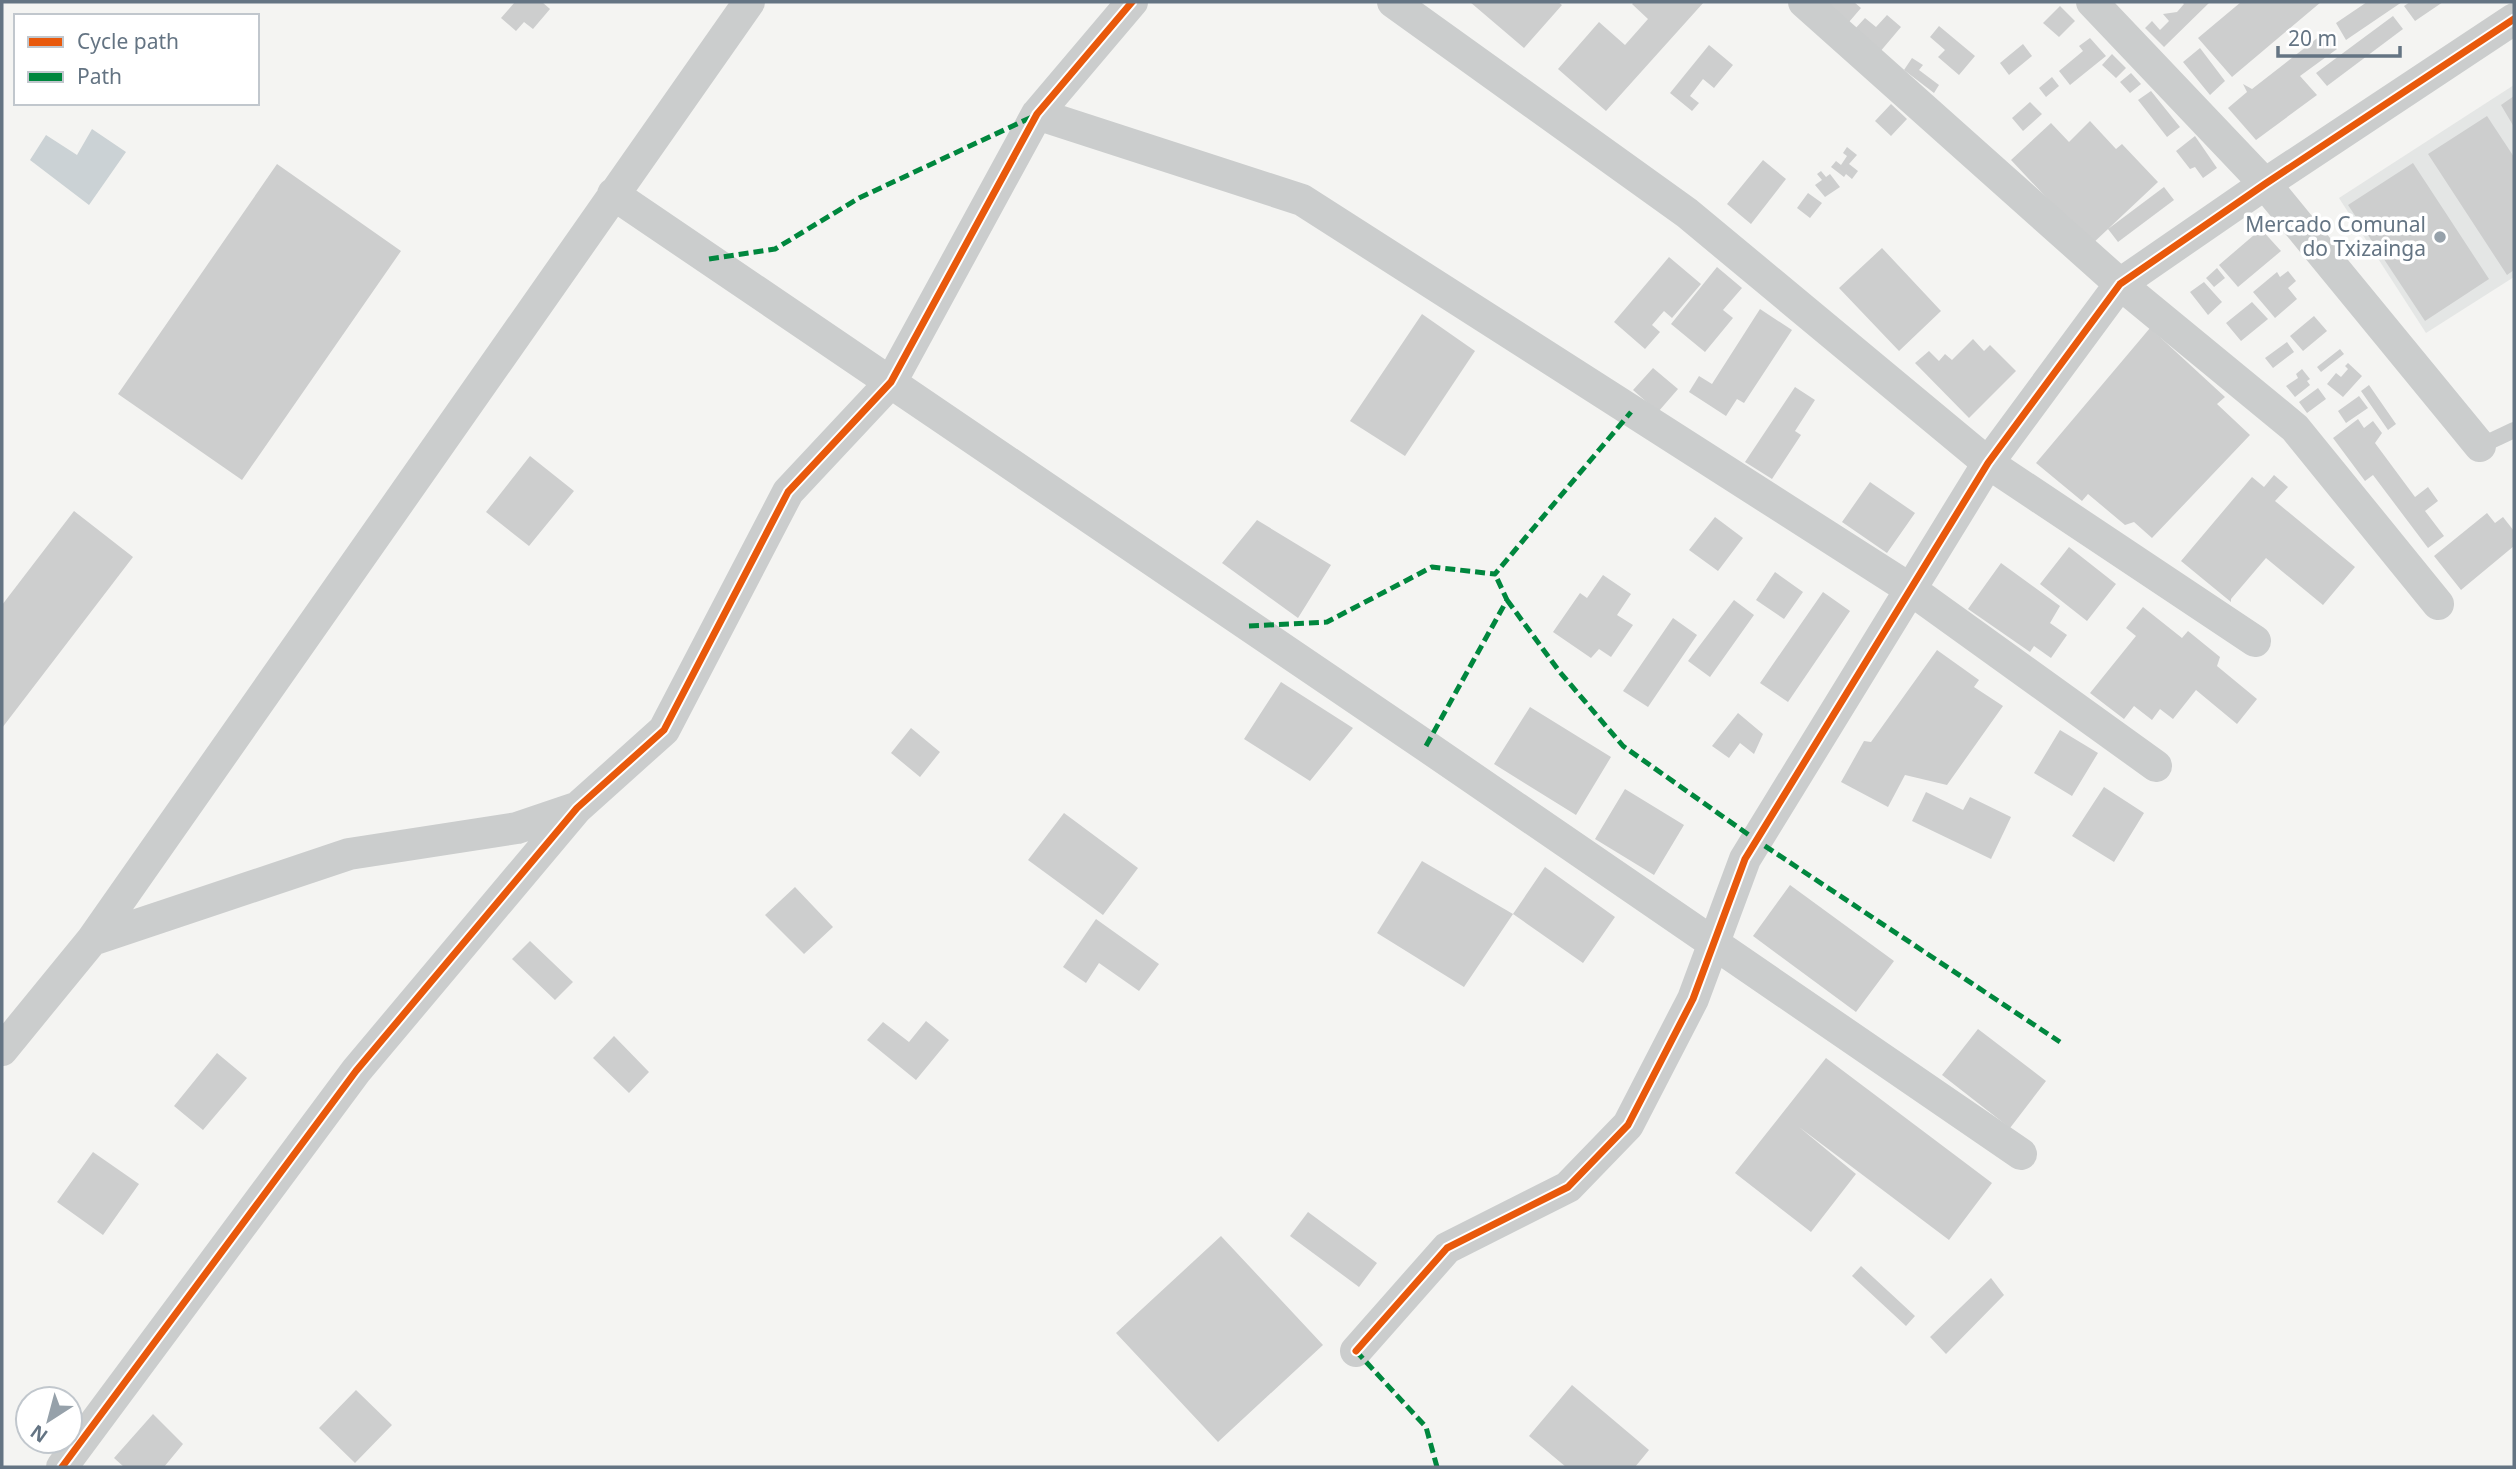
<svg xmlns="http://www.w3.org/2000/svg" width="2516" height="1469" font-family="'Noto Sans',sans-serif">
<rect width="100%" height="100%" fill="#f4f4f2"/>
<path fill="#e4e6e5" d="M2514,85V277L2426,333L2339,198Z"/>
<path fill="#cbd2d5" d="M92,129L126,152L89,205L30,160L46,135L77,155Z"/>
<path fill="#cdcece" d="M515,2H542L550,9L533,29L524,22L516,31L501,18Z
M1470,2H1558L1562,5L1524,48Z
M1634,2H1704L1606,111L1558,69L1599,22L1625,45L1648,19L1632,4Z
M1825,2H1854L1861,8L1849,22Z
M2182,2H2210L2164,47L2145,28L2152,21L2160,30L2169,21L2163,14L2177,12L2184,4Z
M2241,2H2321L2232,77L2198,38Z
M2367,2H2402L2346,40L2336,23Z
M2410,2H2443L2415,21L2404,6Z
M2060,6L2075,21L2059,37L2043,23Z
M1887,15L1901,27L1879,53L1853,31L1865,18L1876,27Z
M2393,16L2403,29L2327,86L2316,73Z
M1939,26L1975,56L1959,75L1938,57L1945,50L1930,37Z
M2325,32L2337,49L2300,76L2317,95L2256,140L2228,108L2247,92L2243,84L2252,89Z
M2090,38L2106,56L2070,85L2059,71L2083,51L2079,46Z
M2023,44L2032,56L2009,75L2000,63Z
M1709,45L1733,65L1714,88L1703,79L1690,96L1699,103L1692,111L1670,93Z
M2200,48L2225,81L2210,95L2183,62Z
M2112,54L2126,68L2116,78L2102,65Z
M1912,58L1923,65L1919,70L1939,85L1934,93L1904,70Z
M2131,73L2141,84L2130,93L2120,82Z
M2052,77L2059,86L2046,97L2039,88Z
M2151,91L2180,127L2167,137L2138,100Z
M2514,96V127L2501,105Z
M2030,102L2042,114L2023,131L2012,118Z
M1891,104L1907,119L1891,136L1875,121Z
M2487,116L2514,157V270L2507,275L2428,154Z
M2090,121L2116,149L2122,144L2158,182L2091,245L2011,160L2051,123L2069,142Z
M2195,136L2217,168L2203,178L2195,167L2190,169L2176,151Z
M1847,147L1857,155L1849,164L1858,171L1852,179L1846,174L1844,177L1831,167L1836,161L1841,165L1847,156L1843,153Z
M1763,160L1786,179L1751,224L1727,204Z
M2413,163L2489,279L2425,321L2348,205Z
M277,164L401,251L242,480L118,394Z
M1821,171L1826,177L1830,174L1840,187L1825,197L1815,185L1822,180L1817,174Z
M2164,187L2174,200L2118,242L2108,229Z
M1808,193L1822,203L1810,218L1797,208Z
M2261,229L2281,251L2238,287L2219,265Z
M1882,248L1941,311L1899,351L1839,288Z
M1669,257L1701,284L1672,318L1664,311L1652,325L1660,332L1645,349L1614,322Z
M1717,267L1742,288L1723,310L1733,318L1705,352L1671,324Z
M2217,268L2225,278L2214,287L2206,278Z
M2288,271L2296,281L2288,288L2297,299L2275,318L2253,292L2277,272L2280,277Z
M2204,282L2222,302L2208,315L2190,292Z
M2252,302L2268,319L2241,341L2226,323Z
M1760,309L1792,330L1744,403L1737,399L1726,416L1689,392L1699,376L1712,384Z
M1422,314L1475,351L1405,456L1350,421Z
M2314,316L2327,331L2303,351L2290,336Z
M2150,328L2225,397L2217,404L2250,435L2152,538L2134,522L2125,525L2088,494L2082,501L2036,463Z
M1973,339L1984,351L1990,345L2016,371L1969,418L1915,363L1929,351L1939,361L1945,354L1952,360Z
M2287,342L2294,352L2273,368L2265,358Z
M2340,349L2344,354L2321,372L2317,367Z
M2348,363L2362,376L2343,397L2327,384L2336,373L2341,377L2348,369L2345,366Z
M1653,368L1678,389L1658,412L1633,390Z
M2302,369L2310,379L2307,381L2310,385L2295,397L2286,386L2298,378L2296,374Z
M2369,385L2396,424L2388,430L2361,391Z
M1795,387L1815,400L1795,431L1801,435L1772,479L1745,462Z
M2318,388L2326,399L2307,413L2299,402Z
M2359,396L2368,408L2346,423L2338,411Z
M2358,419L2364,428L2373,421L2382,433L2375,443L2415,497L2428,487L2438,501L2425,511L2444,536L2428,548L2373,475L2365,481L2333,438Z
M530,456L574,491L529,546L486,512Z
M2274,475L2288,487L2275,501L2355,567L2323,605L2266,558L2231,599V602L2181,561L2252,477L2264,487Z
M1870,482L1915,513L1887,553L1842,522Z
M74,511L133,557L2,728V605Z
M2487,513L2495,523L2503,517L2514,531V546L2461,590L2434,556Z
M1715,517L1743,538L1718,571L1689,550Z
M1257,520L1331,565L1298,618L1222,563Z
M2069,547L2116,584L2087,621L2040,584Z
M2001,563L2060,606L2050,623L2067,635L2051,658L2034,646L2030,652L1968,609Z
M1775,572L1803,592L1784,619L1756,600Z
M1603,575L1631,594L1617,615L1633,625L1611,657L1599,649L1591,658L1553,632L1580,593L1587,598Z
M1823,592L1850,611L1788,702L1760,683Z
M1734,600L1754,615L1710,677L1688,661Z
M2143,607L2182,638L2188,631L2220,657L2217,666L2257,699L2237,724L2196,690L2173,719L2160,709L2152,720L2134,706L2124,719L2090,693L2136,636L2126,628Z
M1673,618L1697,635L1648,707L1623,691Z
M1937,650L1979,680L1974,687L2003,706L1947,785L1905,775L1888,807L1841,782L1864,741L1871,742Z
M1281,682L1353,728L1310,781L1244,739Z
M1530,707L1611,757L1576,815L1494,764Z
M1738,713L1763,734L1754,754L1740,743L1729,758L1712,746Z
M911,728L940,752L920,777L891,753Z
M2060,730L2098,753L2072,796L2034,773Z
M2104,787L2144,813L2114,862L2072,836Z
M1625,789L1684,825L1654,875L1595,839Z
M1926,792L1963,810L1970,797L2011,817L1991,859L1912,821Z
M1064,813L1138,868L1103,915L1028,860Z
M1422,861L1513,914L1464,987L1377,933Z
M1545,867L1615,917L1583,963L1513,914Z
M1790,885L1894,961L1856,1012L1753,936Z
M795,887L833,927L804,954L765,915Z
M1096,919L1159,964L1139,991L1099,963L1086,983L1063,967Z
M530,941L573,982L555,1000L512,959Z
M926,1021L949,1040L916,1080L867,1040L883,1022L909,1042Z
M1978,1029L2046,1081L2010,1128L1942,1075Z
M614,1036L649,1072L629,1093L593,1058Z
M217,1053L247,1078L203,1130L174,1106Z
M1826,1058L1992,1183L1949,1240L1799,1127L1856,1174L1811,1232L1735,1173Z
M93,1152L139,1184L103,1235L57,1202Z
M1308,1212L1377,1263L1359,1287L1290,1236Z
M1221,1236L1323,1345L1218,1442L1116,1333Z
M1861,1266L1915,1316L1906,1326L1852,1276Z
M1991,1278L2004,1295L1946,1354L1930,1337Z
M1572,1385L1649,1450L1635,1467H1566L1529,1436Z
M356,1390L392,1425L355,1463L319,1428Z
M153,1414L183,1444L164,1467H124L114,1458Z"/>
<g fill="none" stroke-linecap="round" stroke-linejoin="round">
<path stroke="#cbcdcd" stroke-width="16" d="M2480,446L2514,430"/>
<path stroke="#cbcdcd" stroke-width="32" d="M1393,2L1687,213L1988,463L2255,641
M1804,2L2120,284L2295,428L2438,604
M2092,2L2265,184L2480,446
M1037,114L1302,200L1910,589L2156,766
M613,194L1426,746L2021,1154
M92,940L349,854L517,828L576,808
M2,1050L92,940L749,2
M1356,1351L1447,1248L1568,1187L1628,1125L1693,999L1745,859L1988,463L2120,284L2265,184L2514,19
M62,1467L356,1071L577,808L664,730L788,492L891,382L1037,114L1132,2"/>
<path stroke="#00873e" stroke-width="5" stroke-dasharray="10 5" stroke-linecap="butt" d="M709,259L775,249L859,198L1034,116
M1507,600L1559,671L1623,746L1756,840L2060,1042
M1249,626L1327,622L1432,567L1495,574L1631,412
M1426,746L1507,600L1495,574
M1356,1351L1426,1427L1437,1467"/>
<g stroke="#fff" stroke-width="11">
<path id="cycleway" d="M1356,1351L1447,1248L1568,1187L1628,1125L1693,999L1745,859L1988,463L2120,284L2265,184L2514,19
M62,1467L356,1071L577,808L664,730L788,492L891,382L1037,114L1132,2"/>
</g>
<use href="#cycleway" stroke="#e8590c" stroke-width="7"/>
</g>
<circle fill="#96a1aa" stroke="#fff" stroke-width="2.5" cx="2440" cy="237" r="7"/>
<g text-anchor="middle" stroke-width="7" stroke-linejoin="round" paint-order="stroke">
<g font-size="21" fill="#647483" stroke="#fff" text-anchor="end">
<text x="2426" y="232">Mercado Comunal<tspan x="2426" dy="24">do Txizainga</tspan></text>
</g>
</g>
<rect width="2516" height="1469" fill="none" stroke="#647483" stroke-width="7"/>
<rect x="14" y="14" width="245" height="91" fill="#ffffff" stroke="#c1c7cd" stroke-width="2"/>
<rect x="28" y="37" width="35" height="10" fill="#e8590c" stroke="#c1c7cd" stroke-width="2"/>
<text x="77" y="49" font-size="21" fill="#647483">Cycle path</text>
<rect x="28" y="72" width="35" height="10" fill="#00873e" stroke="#c1c7cd" stroke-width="2"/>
<text x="77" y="84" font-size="21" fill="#647483">Path</text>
<g transform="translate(49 1420) rotate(216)"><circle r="33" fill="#ffffff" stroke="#c1c7cd" stroke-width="2"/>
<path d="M0-5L12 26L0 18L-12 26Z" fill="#96a1aa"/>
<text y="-10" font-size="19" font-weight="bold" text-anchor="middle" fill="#647483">N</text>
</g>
<path d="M2278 46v10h122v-10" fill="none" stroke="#647483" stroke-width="3.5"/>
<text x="2288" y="46" font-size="21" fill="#647483" stroke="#ffffff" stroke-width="5" paint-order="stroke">20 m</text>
</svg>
